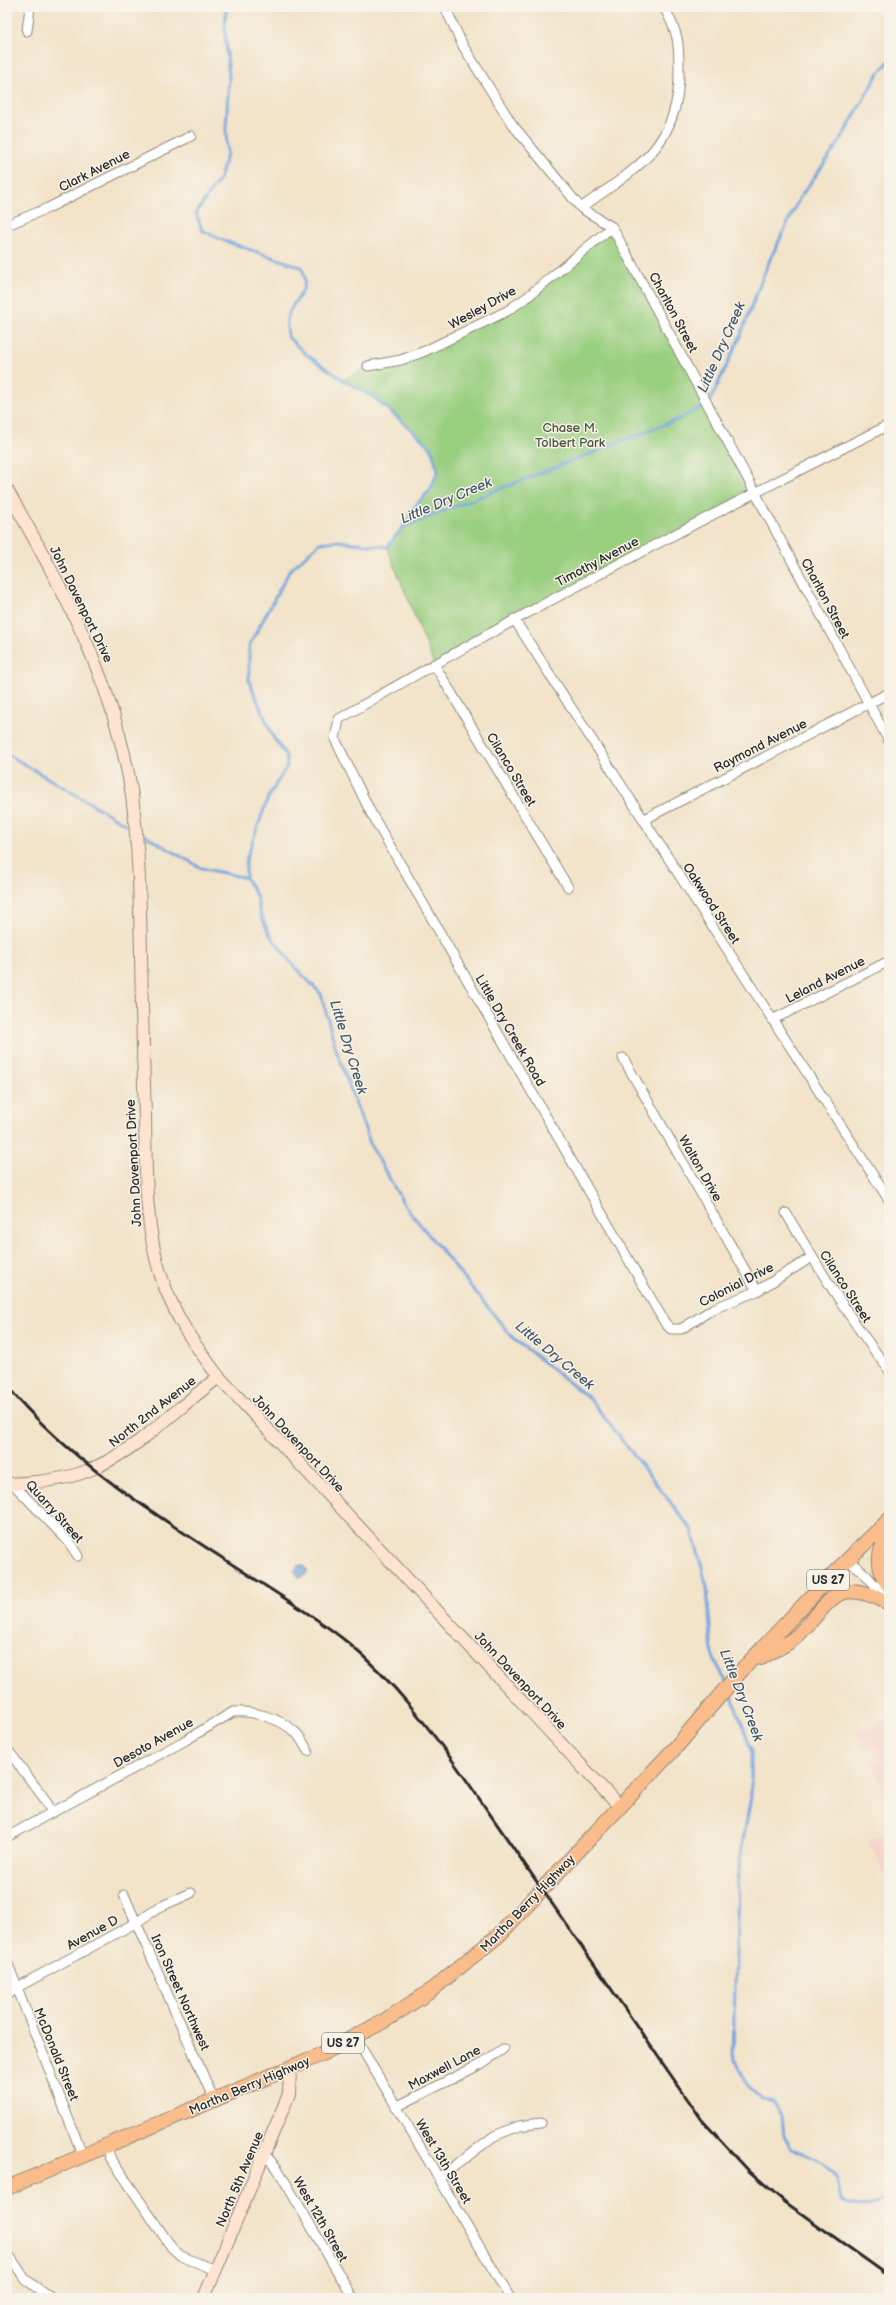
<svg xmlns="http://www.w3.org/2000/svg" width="896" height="2305" font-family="'Balsamiq Sans',sans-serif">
<rect width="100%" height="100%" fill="#f7f3e8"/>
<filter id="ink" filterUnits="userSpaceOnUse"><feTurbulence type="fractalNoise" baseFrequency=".025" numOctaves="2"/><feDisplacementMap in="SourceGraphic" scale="8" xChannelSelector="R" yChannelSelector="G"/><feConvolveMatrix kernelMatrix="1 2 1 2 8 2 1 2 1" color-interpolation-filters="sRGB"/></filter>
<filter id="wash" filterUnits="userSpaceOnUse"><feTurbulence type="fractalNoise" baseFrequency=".012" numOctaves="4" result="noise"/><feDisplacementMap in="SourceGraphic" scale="16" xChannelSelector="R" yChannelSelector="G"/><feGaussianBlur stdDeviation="0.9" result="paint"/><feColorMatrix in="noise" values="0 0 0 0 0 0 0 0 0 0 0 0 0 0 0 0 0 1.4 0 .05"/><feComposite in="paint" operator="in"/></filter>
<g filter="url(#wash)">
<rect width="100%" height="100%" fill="#f2e3c9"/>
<path fill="#f7d1c8" d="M889,1716V1796L856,1733Z
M889,1827V1884L868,1840Z"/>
<path fill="#9acf80" stroke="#627d56" d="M612,227L756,492L434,664L387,547L403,527L415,506L430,490L438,471L431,448L375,398L343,380L368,366L401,360L507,311Z"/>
<path fill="#74a5de" stroke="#506884" d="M295 1571a6 6 0 1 1 12 0a6 6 0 1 1-12 0Z"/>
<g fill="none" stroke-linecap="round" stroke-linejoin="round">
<path stroke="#74a5de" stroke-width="3" d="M226,7L225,31L229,77L226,128L227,154L220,178L196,213L202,230L222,240L301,267C313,291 293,298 287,318C286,323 288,331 288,337L307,355L343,380L375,398L415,433L431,448L438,471L430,490L415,506L403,527L387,547L337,541L320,543L290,570L249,646V681L273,737L286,755L287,766L268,798L246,860V878L256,895L261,916L270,935L293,965L321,994L336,1049L371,1146L405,1206L513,1338L590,1399L692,1530L707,1587L712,1654L726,1682
M403,527L681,418L709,403L740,337L767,266L799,199L838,144L878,74L889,61
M7,754L127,825
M144,835L201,868L246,878
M730,1691L751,1749V1797L740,1857L738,1886L733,2055C743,2078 748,2096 773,2102L782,2116L784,2135L791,2148L824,2163L837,2180L841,2201C860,2209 872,2206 889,2196"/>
</g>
</g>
<g filter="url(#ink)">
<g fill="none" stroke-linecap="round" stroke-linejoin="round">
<g stroke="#8e877a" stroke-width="11">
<path id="street" d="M445,7L463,46L512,124L581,208L612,227L889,741
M27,31L30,7
M581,208C633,170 677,149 679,77C679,43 680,37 664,7
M7,225L48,208L191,136
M368,366L401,360L425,351L507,311L526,298L612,227
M514,619L889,1200
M434,664L568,887
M643,820L889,693
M772,1020L889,961
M623,1058L757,1291
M786,1213C818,1267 851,1321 889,1370
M812,1257L757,1291L713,1309L681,1329H671L665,1323L371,813L335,739L339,719C519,614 703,518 889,425
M13,1484L68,1541L78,1556
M848,1560L866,1575L888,1600
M7,1749L44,1798L52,1812
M7,1837L186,1740L233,1712C253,1710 281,1719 295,1732C301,1737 304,1745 308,1751
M124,1895L214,2100
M7,1962L83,2156
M7,1996L16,1988L137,1922L160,1907L191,1893
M355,2037L510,2298
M396,2107L481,2064L503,2049
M107,2147L110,2157L172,2248L181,2256L215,2270
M265,2155L277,2168L353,2298
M439,2178L494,2136L519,2126L541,2123
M7,2252L25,2279L51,2298"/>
</g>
<g stroke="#8e877a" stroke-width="14">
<path id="secondary" d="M7,490C63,588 115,683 132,796C139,848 140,902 141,955C142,1008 143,1061 145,1114C146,1168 144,1224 161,1276C175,1318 193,1343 219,1377L619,1806
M7,1484C34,1483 69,1480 94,1468C141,1447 178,1407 219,1377
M204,2298L289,2094L290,2068"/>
</g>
<g stroke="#8e877a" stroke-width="16">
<path id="primary" d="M889,1525C881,1548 873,1565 889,1586
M761,1658C773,1650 788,1645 798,1635C834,1599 835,1576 889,1603
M7,2188L322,2054L384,2021L429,1992L499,1935L676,1747L739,1673L832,1575L889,1520"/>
</g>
<use href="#street" stroke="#fff" stroke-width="9"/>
<use href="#secondary" stroke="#fde4d1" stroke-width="12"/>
<use href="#primary" stroke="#fabc8b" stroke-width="14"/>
<path stroke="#2b2b2b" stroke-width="3" d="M7,1386C77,1470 171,1524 261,1583C290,1602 320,1620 347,1642C395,1682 431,1730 467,1781L702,2120L749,2171L785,2202L889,2276"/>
</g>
</g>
<g text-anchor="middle" stroke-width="3" stroke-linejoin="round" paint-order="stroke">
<g fill="#f7f3e8" stroke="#686764" stroke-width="1">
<rect x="807" y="1570" width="42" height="20" rx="3"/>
<rect x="322" y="2033" width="42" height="20" rx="3"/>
</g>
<g font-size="12" font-weight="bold" fill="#2b2b2b">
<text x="828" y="1584">US 27</text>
<text x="343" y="2047">US 27</text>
</g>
<g font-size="13" fill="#2b2b2b" stroke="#f7f3e8">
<text transform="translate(94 170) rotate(-27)" y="5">Clark Avenue</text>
<text transform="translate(482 307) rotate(-29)" y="5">Wesley Drive</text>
<text transform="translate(674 312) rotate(62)" y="5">Charlton Street</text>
<text transform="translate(597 561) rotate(-28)" y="5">Timothy Avenue</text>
<text transform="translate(826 598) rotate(62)" y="5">Charlton Street</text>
<text transform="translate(82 604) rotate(64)" y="5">John Davenport Drive</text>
<text transform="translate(760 745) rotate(-27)" y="5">Raymond Avenue</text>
<text transform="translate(512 769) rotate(59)" y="5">Cilanco Street</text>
<text transform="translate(712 903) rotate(57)" y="5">Oakwood Street</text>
<text transform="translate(825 979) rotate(-27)" y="5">Leland Avenue</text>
<text transform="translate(511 1030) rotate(60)" y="5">Little Dry Creek Road</text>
<text transform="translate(133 1163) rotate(-93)" y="5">John Davenport Drive</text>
<text transform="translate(701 1168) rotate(60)" y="5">Walton Drive</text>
<text transform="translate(736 1284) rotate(-27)" y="5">Colonial Drive</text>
<text transform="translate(846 1286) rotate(57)" y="5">Cilanco Street</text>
<text transform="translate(152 1411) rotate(-38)" y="5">North 2nd Avenue</text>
<text transform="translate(299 1443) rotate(47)" y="5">John Davenport Drive</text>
<text transform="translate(55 1511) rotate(48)" y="5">Quarry Street</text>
<text transform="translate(521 1680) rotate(47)" y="5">John Davenport Drive</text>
<text transform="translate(153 1742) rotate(-29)" y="5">Desoto Avenue</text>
<text transform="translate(527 1903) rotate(-46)" y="5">Martha Berry Highway</text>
<text transform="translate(92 1932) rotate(-29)" y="5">Avenue D</text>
<text transform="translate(181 1992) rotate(66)" y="5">Iron Street Northwest</text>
<text transform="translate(57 2054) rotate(68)" y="5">McDonald Street</text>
<text transform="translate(444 2067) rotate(-28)" y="5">Maxwell Lane</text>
<text transform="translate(249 2085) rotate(-23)" y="5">Martha Berry Highway</text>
<text transform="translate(444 2161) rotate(59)" y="5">West 13th Street</text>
<text transform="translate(239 2179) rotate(-67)" y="5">North 5th Avenue</text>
<text transform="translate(321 2219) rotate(60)" y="5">West 12th Street</text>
</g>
<g font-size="13" fill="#475440" stroke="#f7f3e8">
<text x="570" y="432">Chase M.<tspan x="570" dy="15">Tolbert Park</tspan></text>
</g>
<g font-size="14" font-style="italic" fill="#45566a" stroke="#f7f3e8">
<text transform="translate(721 347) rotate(-66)" y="5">Little Dry Creek</text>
<text transform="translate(446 500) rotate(-23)" y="5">Little Dry Creek</text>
<text transform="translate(349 1047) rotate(73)" y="5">Little Dry Creek</text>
<text transform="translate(555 1355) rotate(40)" y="5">Little Dry Creek</text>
<text transform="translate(742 1695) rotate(69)" y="5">Little Dry Creek</text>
</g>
</g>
<rect width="896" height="2305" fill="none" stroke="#f7f3e8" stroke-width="24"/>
</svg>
